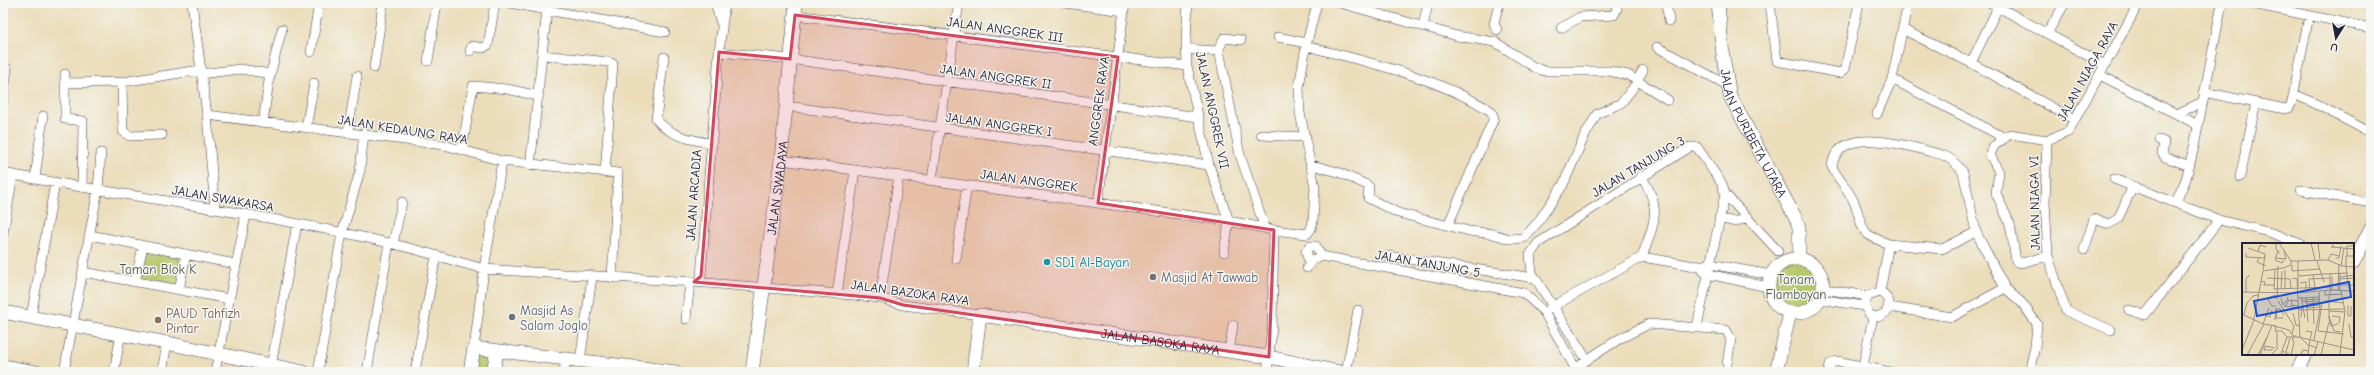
<svg xmlns="http://www.w3.org/2000/svg" width="2374" height="375" font-family="'Comic Neue',sans-serif">
<rect width="100%" height="100%" fill="#f6f6f2"/>
<filter id="ink" filterUnits="userSpaceOnUse"><feTurbulence type="fractalNoise" baseFrequency=".025" numOctaves="2"/><feDisplacementMap in="SourceGraphic" scale="8" xChannelSelector="R" yChannelSelector="G"/><feConvolveMatrix kernelMatrix="1 2 1 2 8 2 1 2 1" color-interpolation-filters="sRGB"/></filter>
<filter id="wash" filterUnits="userSpaceOnUse"><feTurbulence type="fractalNoise" baseFrequency=".012" numOctaves="4" result="noise"/><feDisplacementMap in="SourceGraphic" scale="16" xChannelSelector="R" yChannelSelector="G"/><feGaussianBlur stdDeviation="0.9" result="paint"/><feColorMatrix in="noise" values="0 0 0 0 0 0 0 0 0 0 0 0 0 0 0 0 0 1.4 0 .05"/><feComposite in="paint" operator="in"/></filter>
<g filter="url(#wash)">
<rect width="100%" height="100%" fill="#ebddba"/>
<path fill="#b7c86b" stroke="#6c7553" d="M143,246L185,258L179,290L139,283Z
M1769 286a27 27 0 1 1 54 0a27 27 0 1 1-54 0Z
M474,348L497,351L493,372H470Z"/>
</g>
<g filter="url(#ink)">
<g fill="none" stroke-linecap="round" stroke-linejoin="round">
<g stroke="#403e4e" stroke-width="10">
<path id="street" d="M192,3L207,115L215,209
M510,3L665,32
M715,3L721,23
M725,3L719,52L790,59L1198,117
M1065,3L1124,11
M1188,3L1186,41L1187,66L1209,165L1229,221L1224,252
M1340,3L1457,36L1495,42L1534,67L1544,71H1609L1628,75L1668,100
M1666,3L1669,21
M1770,3L1777,61L1840,73L1845,69L1859,3
M1991,3L2105,65
M2247,3L2371,28
M795,15L1187,66
M1423,26L1428,3
M1561,28L1580,17L1614,15L1617,9L1615,3
M1497,30L1494,24L1499,3
M1904,30L1971,63L2075,120
M2048,32L2065,3
M1278,37L1306,43
M1306,46C1370,63 1434,76 1491,111L1494,118L1448,225
M1657,47L1727,85
M1186,49L1218,51L1224,38L1241,40
M1219,50L1240,155L1265,228
M470,51L472,46L483,48L488,45L495,3
M311,52L319,3
M542,55L609,62L613,64L605,173
M664,57L656,119C668,135 691,140 710,143
M428,61L437,3
M1971,63L2000,3
M3,64L7,69L3,101
M374,68L383,3
M65,74V119L83,121L82,187
M200,74L240,69L271,74
M2100,75L2198,125
M1892,79L2005,138
M122,82L123,131L129,136L162,135
M66,83L122,82L200,70
M2204,92L2285,109L2289,108L2292,102L2309,16
M2294,94L2316,104L2371,133
M786,106L1209,165
M1877,114L1892,79L1908,3
M2177,114L2202,102
M207,115L444,145L502,161L618,173L612,278
M263,123L269,80L282,29
M306,128L314,83
M348,132L357,76
M1261,135L1306,137
M2047,140L2045,202L2048,256L2066,311L2111,330
M2159,140L2164,142L2162,153L2165,157L2190,166
M462,149L473,86L507,89L539,96
M781,160L1229,221L1274,230
M530,165C537,111 541,57 548,3
M1312,165L1338,172L1367,185L1369,187L1368,198L1398,213L1469,231L1493,234L1510,239L1524,238L1538,222L1563,185L1584,137L1597,114L1621,103L1633,88L1643,70
M3,173C133,198 265,213 393,244C424,251 454,261 484,269L502,161
M1641,176C1663,209 1654,223 1642,257
M2240,177L2256,103
M35,179L43,116
M932,179L959,3
M2114,179L2219,220L2272,233L2300,244
M2301,190L2371,203
M1725,194L1778,251
M2176,202L2186,179L2194,147L2222,3
M1098,203L1125,3
M1719,218L1735,222L1748,217
M3,234L13,175
M90,235L235,264
M393,244L402,202
M1889,244L1942,249L1976,232
M2084,250L2094,219L2109,224L2118,219L2133,186
M1388,256L1534,278
M2048,256L2021,263L2016,261L2010,224L1996,193L1999,172L1990,155L1994,146L2010,134L2047,140L2068,132L2139,3
M956,259L967,185
M1309,262L1306,251L1310,246H1316L1321,256
M1307,268L1312,260L1321,256L1524,293L1544,312L1574,366L1578,367L1587,360
M1703,271L1708,274L1768,287
M83,272L229,299
M701,276L719,52
M135,282L143,246
M1823,289L1868,296L1880,292L1884,294L1889,302L1887,312L1878,317L1870,315L1864,306L1868,296
M179,290L186,254
M1880,292L1889,244C1856,232 1866,231 1854,202C1849,190 1838,179 1832,167C1836,127 1896,143 1921,149C1929,152 1940,153 1947,157C1954,161 1958,166 1963,172L1976,232L2005,288L2022,303L2037,324L2035,347L2029,372
M837,294L855,170
M880,298L899,175
M1820,299L1864,306
M1889,307L1952,317L2005,288
M1550,308L1642,257L1695,266L1710,264L1771,275
M2129,310L2145,315L2219,220
M31,317L55,183
M686,319L690,282
M1697,327L1725,194L1722,184L1697,147H1690L1538,243L1530,255L1532,273L1587,360L1619,339L1649,324L1726,330L1731,339L1727,364
M474,348L484,269L694,282L853,295L880,298L903,305L980,315
M1229,351L1233,325
M580,361L592,277
M3,364L46,372
M1863,366L1873,317
M64,372L98,189L101,153
M114,372L121,333
M162,372L167,343
M215,372L246,215
M270,372L297,224
M318,372L342,233L360,171L364,133
M367,372L389,243
M415,372L436,256
M564,372L566,359
M1267,372L1272,327L1274,230L1307,234L1311,229L1313,221L1315,187L1300,113L1299,87L1306,46L1317,3
M1346,372L1358,310
M1829,372L1830,364L1837,361L1890,372"/>
</g>
<g stroke="#403e4e" stroke-width="14">
<g id="secondary">
<path id="s1" d="M1718,3L1723,56L1730,96L1796,219L1799,227V259"/>
<circle cx="1796" cy="286" r="27"/>
<path d="M2353,263L2371,228"/>
<path d="M3,312L167,343L304,372"/>
<path d="M470,372L474,348L676,372"/>
<path d="M493,372L497,351"/>
<path id="s2" d="M752,372L781,160L796,3"/>
<path id="s3" d="M973,372L980,315L1269,357L1340,372"/>
<path d="M1776,372L1790,313"/>
<path d="M2297,372L2306,354"/>
</g>
</g>
<use href="#street" stroke="#fff" stroke-width="9"/>
<use href="#secondary" stroke="#fff" stroke-width="13"/>
</g>
</g>
<path fill="#d1495b" fill-opacity="0.2" stroke="#d1495b" stroke-width="3" stroke-linejoin="round" d="M795,15L1118,57L1098,203L1274,230L1269,357L903,305L880,298L694,282L701,276L719,52L790,59Z"/>
<circle fill="#0f9aa8" stroke="#f6f6f2" stroke-width="1.5" cx="1047" cy="262" r="4"/>
<g fill="#6b7280" stroke="#f6f6f2" stroke-width="1.5">
<circle cx="1153" cy="277" r="4"/>
<circle cx="512" cy="317" r="4"/>
</g>
<circle fill="#8d6e63" stroke="#f6f6f2" stroke-width="1.5" cx="158" cy="320" r="4"/>
<g text-anchor="middle" stroke-width="3" stroke-linejoin="round" paint-order="stroke">
<g font-size="13" fill="#22223b" stroke="#f6f6f2">
<text transform="translate(1005 29) rotate(8)" y="5">JALAN ANGGREK III</text>
<text transform="translate(2087 71) rotate(-61)" y="5">JALAN NIAGA RAYA</text>
<text transform="translate(996 76) rotate(8)" y="5">JALAN ANGGREK II</text>
<text transform="translate(1098 101) rotate(-82)" y="5">ANGGREK RAYA</text>
<text transform="translate(1213 110) rotate(78)" y="5">JALAN ANGGREK VII</text>
<text transform="translate(999 124) rotate(8)" y="5">JALAN ANGGREK I</text>
<text transform="translate(403 129) rotate(9)" y="5">JALAN KEDAUNG RAYA</text>
<text dy="5" stroke="none"><textPath href="#s1" startOffset="137">JALAN PURIBETA UTARA</textPath></text>
<text transform="translate(1638 166) rotate(-31)" y="5">JALAN TANJUNG 3</text>
<text transform="translate(1029 180) rotate(8)" y="5">JALAN ANGGREK</text>
<text dy="5" stroke="none"><textPath href="#s2" startOffset="186">JALAN SWADAYA</textPath></text>
<text transform="translate(693 195) rotate(-86)" y="5">JALAN ARCADIA</text>
<text transform="translate(223 198) rotate(10)" y="5">JALAN SWAKARSA</text>
<text transform="translate(2034 203) rotate(-91)" y="5">JALAN NIAGA VI</text>
<text transform="translate(1428 263) rotate(10)" y="5">JALAN TANJUNG 5</text>
<text transform="translate(910 292) rotate(8)" y="5">JALAN BAZOKA RAYA</text>
<text dy="5" stroke="none"><textPath href="#s3" startOffset="240">JALAN BASOKA RAYA</textPath></text>
</g>
<g font-size="13" fill="#0d838f" stroke="#f6f6f2" text-anchor="start">
<text x="1055" y="267">SDI Al-Bayan</text>
</g>
<g font-size="13" fill="#4f5449" stroke="#f6f6f2">
<text x="158" y="274">Taman Blok K</text>
<text x="1796" y="284">Tanam<tspan x="1796" dy="15">Flamboyan</tspan></text>
</g>
<g font-size="13" fill="#5b616d" stroke="#f6f6f2" text-anchor="start">
<text x="1161" y="282">Masjid At Tawwab</text>
<text x="520" y="315">Masjid As<tspan x="520" dy="15">Salam Joglo</tspan></text>
</g>
<g font-size="13" fill="#785e54" stroke="#f6f6f2" text-anchor="start">
<text x="166" y="318">PAUD Tahfizh<tspan x="166" dy="15">Pintar</tspan></text>
</g>
</g>
<g transform="translate(2242 243)">
<rect width="112" height="112" fill="#ebddba"/>
<path fill="none" stroke="#9b9287" stroke-width="1" d="M34,0V6L38,11M37,0L49,18M69,0L73,17M76,0L78,17M92,2L89,4L112,6M6,5L23,11L21,27M36,7L33,17L40,20L42,17M16,8L18,2L24,4M4,10V14L24,15M105,13V3H112M17,15L15,19L24,23M34,15L44,16L42,7M94,15H97L99,3M86,17L89,11L97,13M75,18L82,39M50,22V28L78,26M99,23L102,5M104,23V13H112M104,24L106,40M33,26L32,46L88,44M98,30V48M81,31L106,30M71,32L73,45M57,33L81,31M90,33V48M98,34L112,32M25,35L48,36L49,46M50,35L55,36L58,94M96,36L112,35M19,38L23,39L22,42H32M58,40L64,39V46M88,42H112M56,44V18M39,46L40,28M43,46V27M68,47L67,36L88,35M83,48V52L100,51M96,48L97,21M0,49L56,50L88,47V30M4,49V36L7,32M87,52V76L89,83L96,81M88,52V47L111,48M59,54L63,75M39,55L41,62L46,56L45,54M57,55L77,54M64,55L66,79M71,55L72,81M35,56L36,23M50,57L49,62L57,63M60,57L77,56M36,58L52,83L50,91M83,58L102,60M61,59L78,58M64,61L78,60M106,62V73H109V63M34,63H30L25,55L34,52M42,63L60,65L59,74M64,63L78,62M43,64L47,57L56,58M64,65L78,64M57,67L103,66M87,68L103,69M51,70L54,82L58,83M0,71L21,81L34,83L33,88H40L45,94H56L112,107M2,71L5,60L11,53L16,52M23,72L28,74L30,67M87,73L92,88L99,89M90,73L98,74L97,80M41,75H34L35,66H38L42,72M12,76L21,28L41,25L49,22V18H55L86,17L100,23L112,24M33,77L34,65M21,81L27,65M107,81L109,94H112M32,83L47,87L51,93H55M64,88L70,89L68,96M76,88L80,59M76,88L102,91M58,94L67,103L66,112M68,97L67,102L75,105M72,97L78,66L77,49M0,107L12,77M31,107H22L23,103L33,105M40,108L45,94M44,109L48,95M98,111L103,68L99,48M5,112L22,81M16,112L25,94M18,112L30,82M29,112L35,106V89M39,112L40,108L49,112M49,112L52,100L50,94M63,112L59,111L61,107L67,108M72,112L76,99M79,112L87,79"/>
<path fill="#1d4ed8" fill-opacity="0.15" stroke="#1d4ed8" stroke-width="2" d="M107,39L109,54L15,73L12,58Z"/>
<rect width="112" height="112" fill="none" stroke="#22223b" stroke-width="2"/>
</g>
<rect width="2374" height="375" fill="none" stroke="#f6f6f2" stroke-width="16"/>
<g transform="translate(2336 38) rotate(191)" stroke="#f6f6f2" stroke-width="3" paint-order="stroke">
<path d="M0-3L7 15L0 10L-7 15Z" fill="#22223b"/>
<text y="-6" font-size="11" font-weight="bold" text-anchor="middle" fill="#22223b">U</text>
</g>
</svg>
